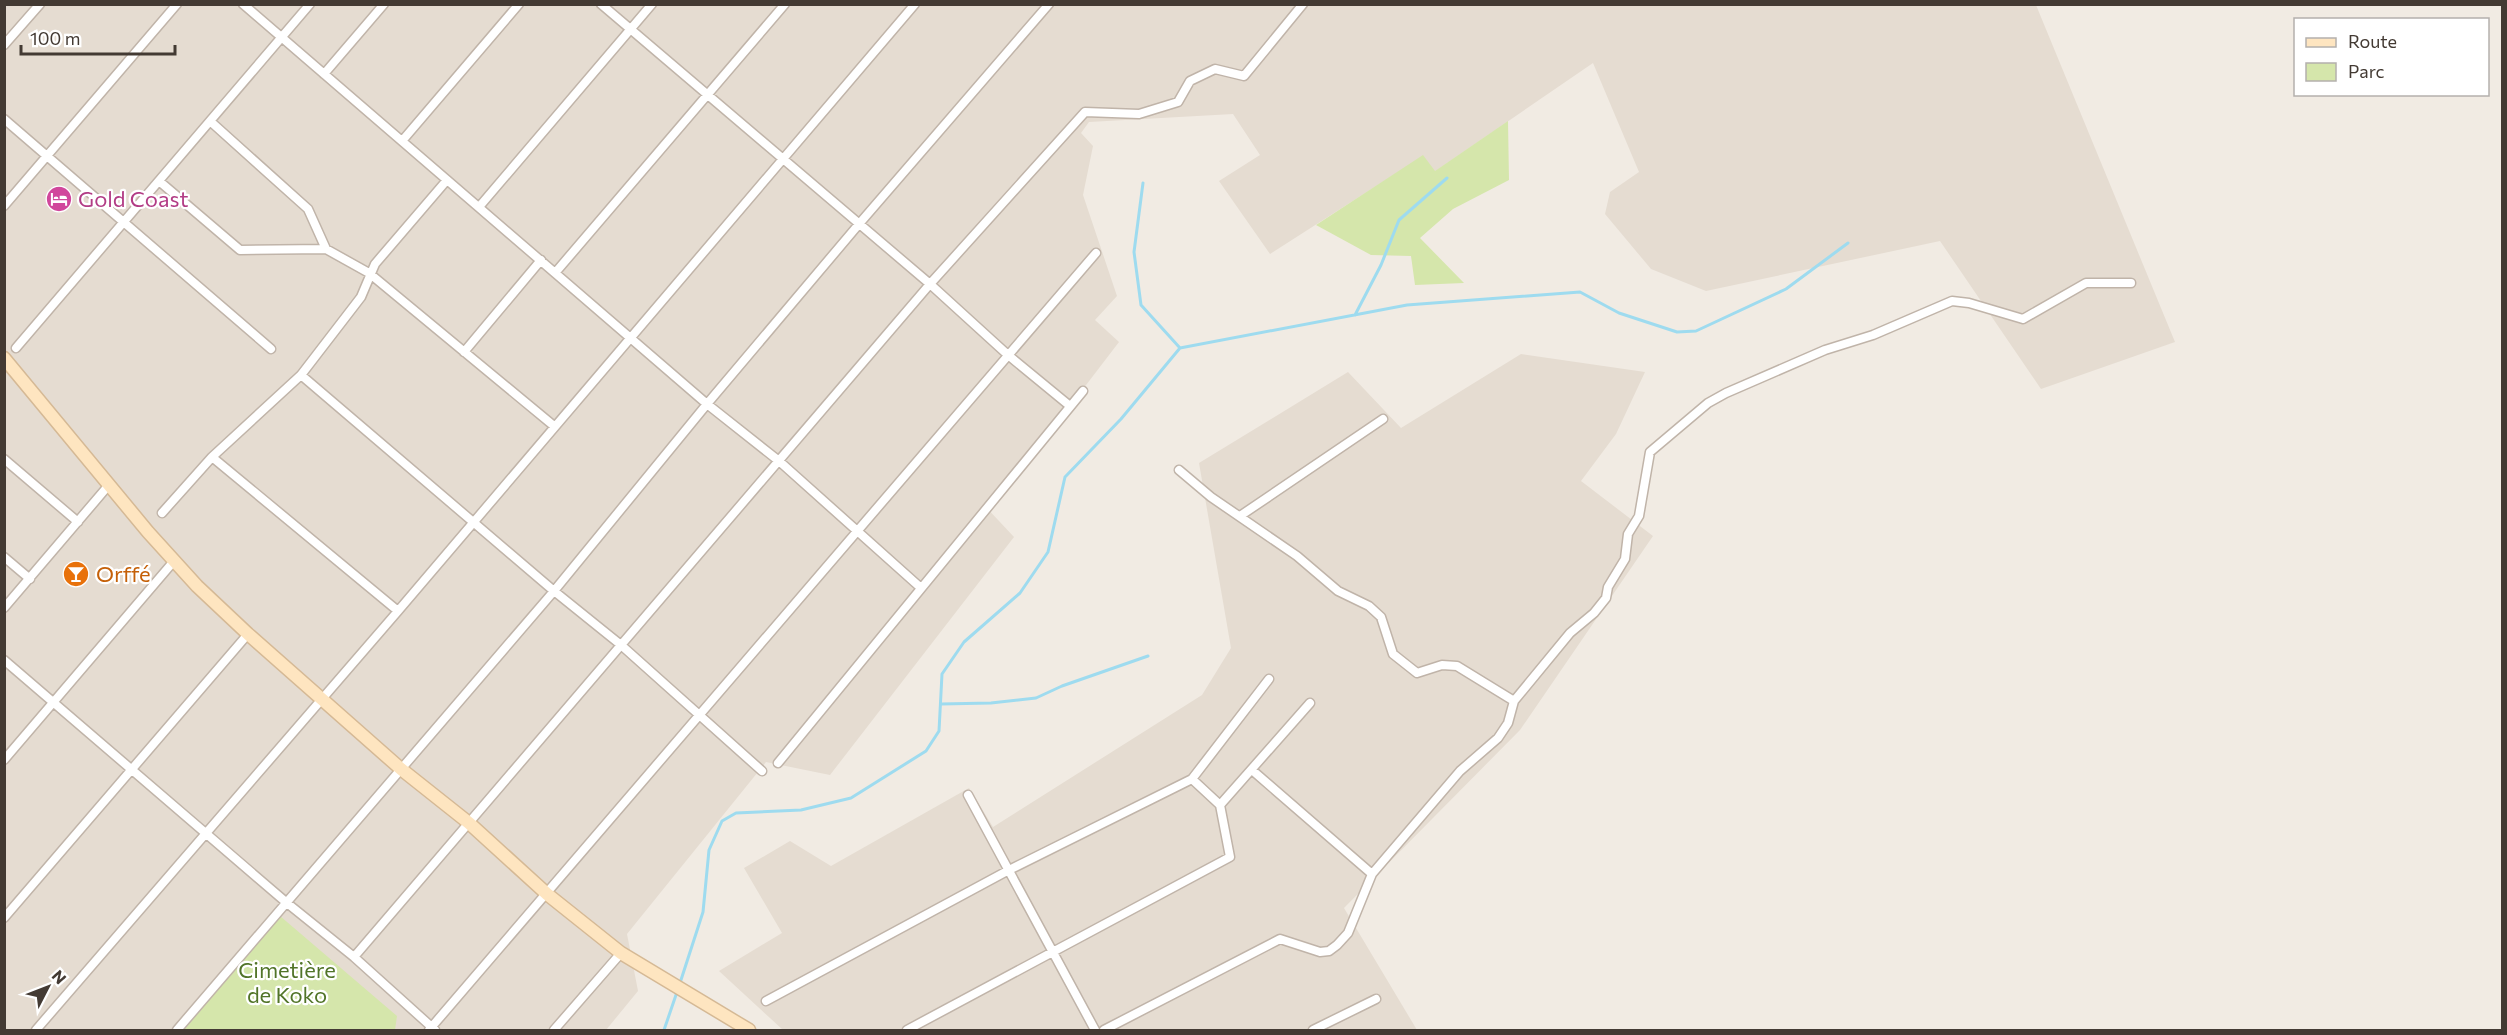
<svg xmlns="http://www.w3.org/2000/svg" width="2507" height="1035" font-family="Commissioner,sans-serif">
<rect width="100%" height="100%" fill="#f1ebe3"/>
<path fill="#e5dcd1" d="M5,5H2036L2175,342L2041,389L1940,241L1706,291L1651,269L1605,214L1610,192L1639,172L1593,63L1434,172L1423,156L1270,254L1219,181L1260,155L1233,114L1089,122L1081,133L1093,146L1083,195L1117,296L1095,320L1119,342L1070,406L984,505L1014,537L830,775L766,762L627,934L638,991L606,1030H5Z
M1521,354L1645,372L1616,434L1581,481L1653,536L1520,730L1344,908L1417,1030H783L719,971L782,933L744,868L790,841L831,866L969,788L993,827L1202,695L1231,648L1199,463L1348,372L1401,428Z"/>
<path fill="#d5e6ab" d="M1508,121L1509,180L1453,209L1420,238L1464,283L1415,285L1411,256L1371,255L1316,225L1423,155L1435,171Z
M280,916L397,1016L395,1030H184Z"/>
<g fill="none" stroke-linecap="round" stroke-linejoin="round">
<path stroke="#9edbef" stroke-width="3" d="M1143,183L1134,252L1141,305L1180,348
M1355,315L1381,265L1399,220L1447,178
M941,704L991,703L1036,698L1062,686L1148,656
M680,983L703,912L709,850L722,821L736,813L801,810L851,798L926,751L939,731L942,674L964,642L1020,593L1048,552L1065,477L1121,419L1180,348L1407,305L1580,292L1619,313L1677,332L1696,331L1786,289L1848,243
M664,1030L677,992"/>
<g stroke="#c0b4a9" stroke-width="11">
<path id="minor" d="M243,4L707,404L779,461L921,588
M601,4L930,284L1008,355L1070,406
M4,45L40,4
M324,74L384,4
M4,119L271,349
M210,121L308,209L326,249
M402,141L519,4
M159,181L240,250L326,249L369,273L554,426
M4,206L177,4
M479,207L652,4
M555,273L785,4
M16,348L310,4
M464,352L541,260
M301,375L554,591L621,645L762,771
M212,457L398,611
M4,459L78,522
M1179,470L1211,497L1297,556L1338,591L1369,606L1381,617L1393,654L1417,673L1442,665L1457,666L1514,701
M162,513L212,457L301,375L361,297L375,264L447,180
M1240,516L1383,419
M4,557L30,579
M4,608L108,486
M4,660L287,903L354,957L435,1030
M4,760L174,561
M778,763L1083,391
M1252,770L1372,874
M968,795L1095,1030
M1220,805L1310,703
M4,918L248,634
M354,957L930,284L1085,112L1139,114L1178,102L1190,81L1215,69L1244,76L1303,4
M766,1001L1009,870L1192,779L1269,679
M36,1030L398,611L915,4
M177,1030L554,591L707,404L859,224L1049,4
M429,1030L1096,253
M554,1030L621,953
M907,1030L1230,857L1220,805L1192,779
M1104,1030L1280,939L1320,952L1329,951L1337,945L1348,933L1372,874L1460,771L1498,738L1508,723L1514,701L1570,633L1594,613L1606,598L1608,587L1625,559L1628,534L1639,516L1650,452L1708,403L1726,393L1825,350L1873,335L1952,301L1969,303L2023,319L2086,283H2131
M1313,1030L1376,999"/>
</g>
<g stroke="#d5b995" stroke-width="15">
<path id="secondary" d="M4,358L148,532L197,586L248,634L401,769L469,823L547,894L621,953L749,1030"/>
</g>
<use href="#minor" stroke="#fff" stroke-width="8"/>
<use href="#secondary" stroke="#fee5c0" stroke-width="12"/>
</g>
<defs>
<g id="hotel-disc" transform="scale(1.35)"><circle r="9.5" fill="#d1479c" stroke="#fff"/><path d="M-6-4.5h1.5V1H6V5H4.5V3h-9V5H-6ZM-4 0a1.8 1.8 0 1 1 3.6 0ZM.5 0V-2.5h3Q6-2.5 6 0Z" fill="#fff"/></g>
<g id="bar-disc" transform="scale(1.35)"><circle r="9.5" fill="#e8710a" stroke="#fff"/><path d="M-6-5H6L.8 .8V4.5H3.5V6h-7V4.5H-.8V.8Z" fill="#fff"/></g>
</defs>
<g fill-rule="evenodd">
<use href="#hotel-disc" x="59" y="199"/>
<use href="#bar-disc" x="76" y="574"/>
</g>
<g text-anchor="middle" stroke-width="4.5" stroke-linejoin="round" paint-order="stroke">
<g font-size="22" fill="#b23c85" stroke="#fff" text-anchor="start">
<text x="78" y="207">Gold Coast</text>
</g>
<g font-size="22" fill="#c56008" stroke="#fff" text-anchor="start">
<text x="96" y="582">Orffé</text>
</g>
<g font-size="22" fill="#517428" stroke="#fff">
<text x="287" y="978">Cimetière<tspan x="287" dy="25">de Koko</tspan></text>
</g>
</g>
<rect width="2507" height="1035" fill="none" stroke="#433a33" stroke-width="12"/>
<rect x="2294" y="18" width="195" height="78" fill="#ffffff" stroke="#b4b0ad" stroke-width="1.5"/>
<rect x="2306" y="38" width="30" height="9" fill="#fee5c0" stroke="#b4b0ad" stroke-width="1.5"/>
<text x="2348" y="48" font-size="18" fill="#433a33">Route</text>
<rect x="2306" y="63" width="30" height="18" fill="#d5e6ab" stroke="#b4b0ad" stroke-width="1.5"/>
<text x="2348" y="78" font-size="18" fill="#433a33">Parc</text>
<g transform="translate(48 987) rotate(48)" stroke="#ffffff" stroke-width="4.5" paint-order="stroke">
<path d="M0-4.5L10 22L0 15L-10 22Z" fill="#433a33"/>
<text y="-9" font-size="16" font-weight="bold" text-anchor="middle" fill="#433a33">N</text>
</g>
<path d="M21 45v9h154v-9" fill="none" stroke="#433a33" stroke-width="3"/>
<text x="30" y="45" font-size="18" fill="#433a33" stroke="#ffffff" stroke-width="4.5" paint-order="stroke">100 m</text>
</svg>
